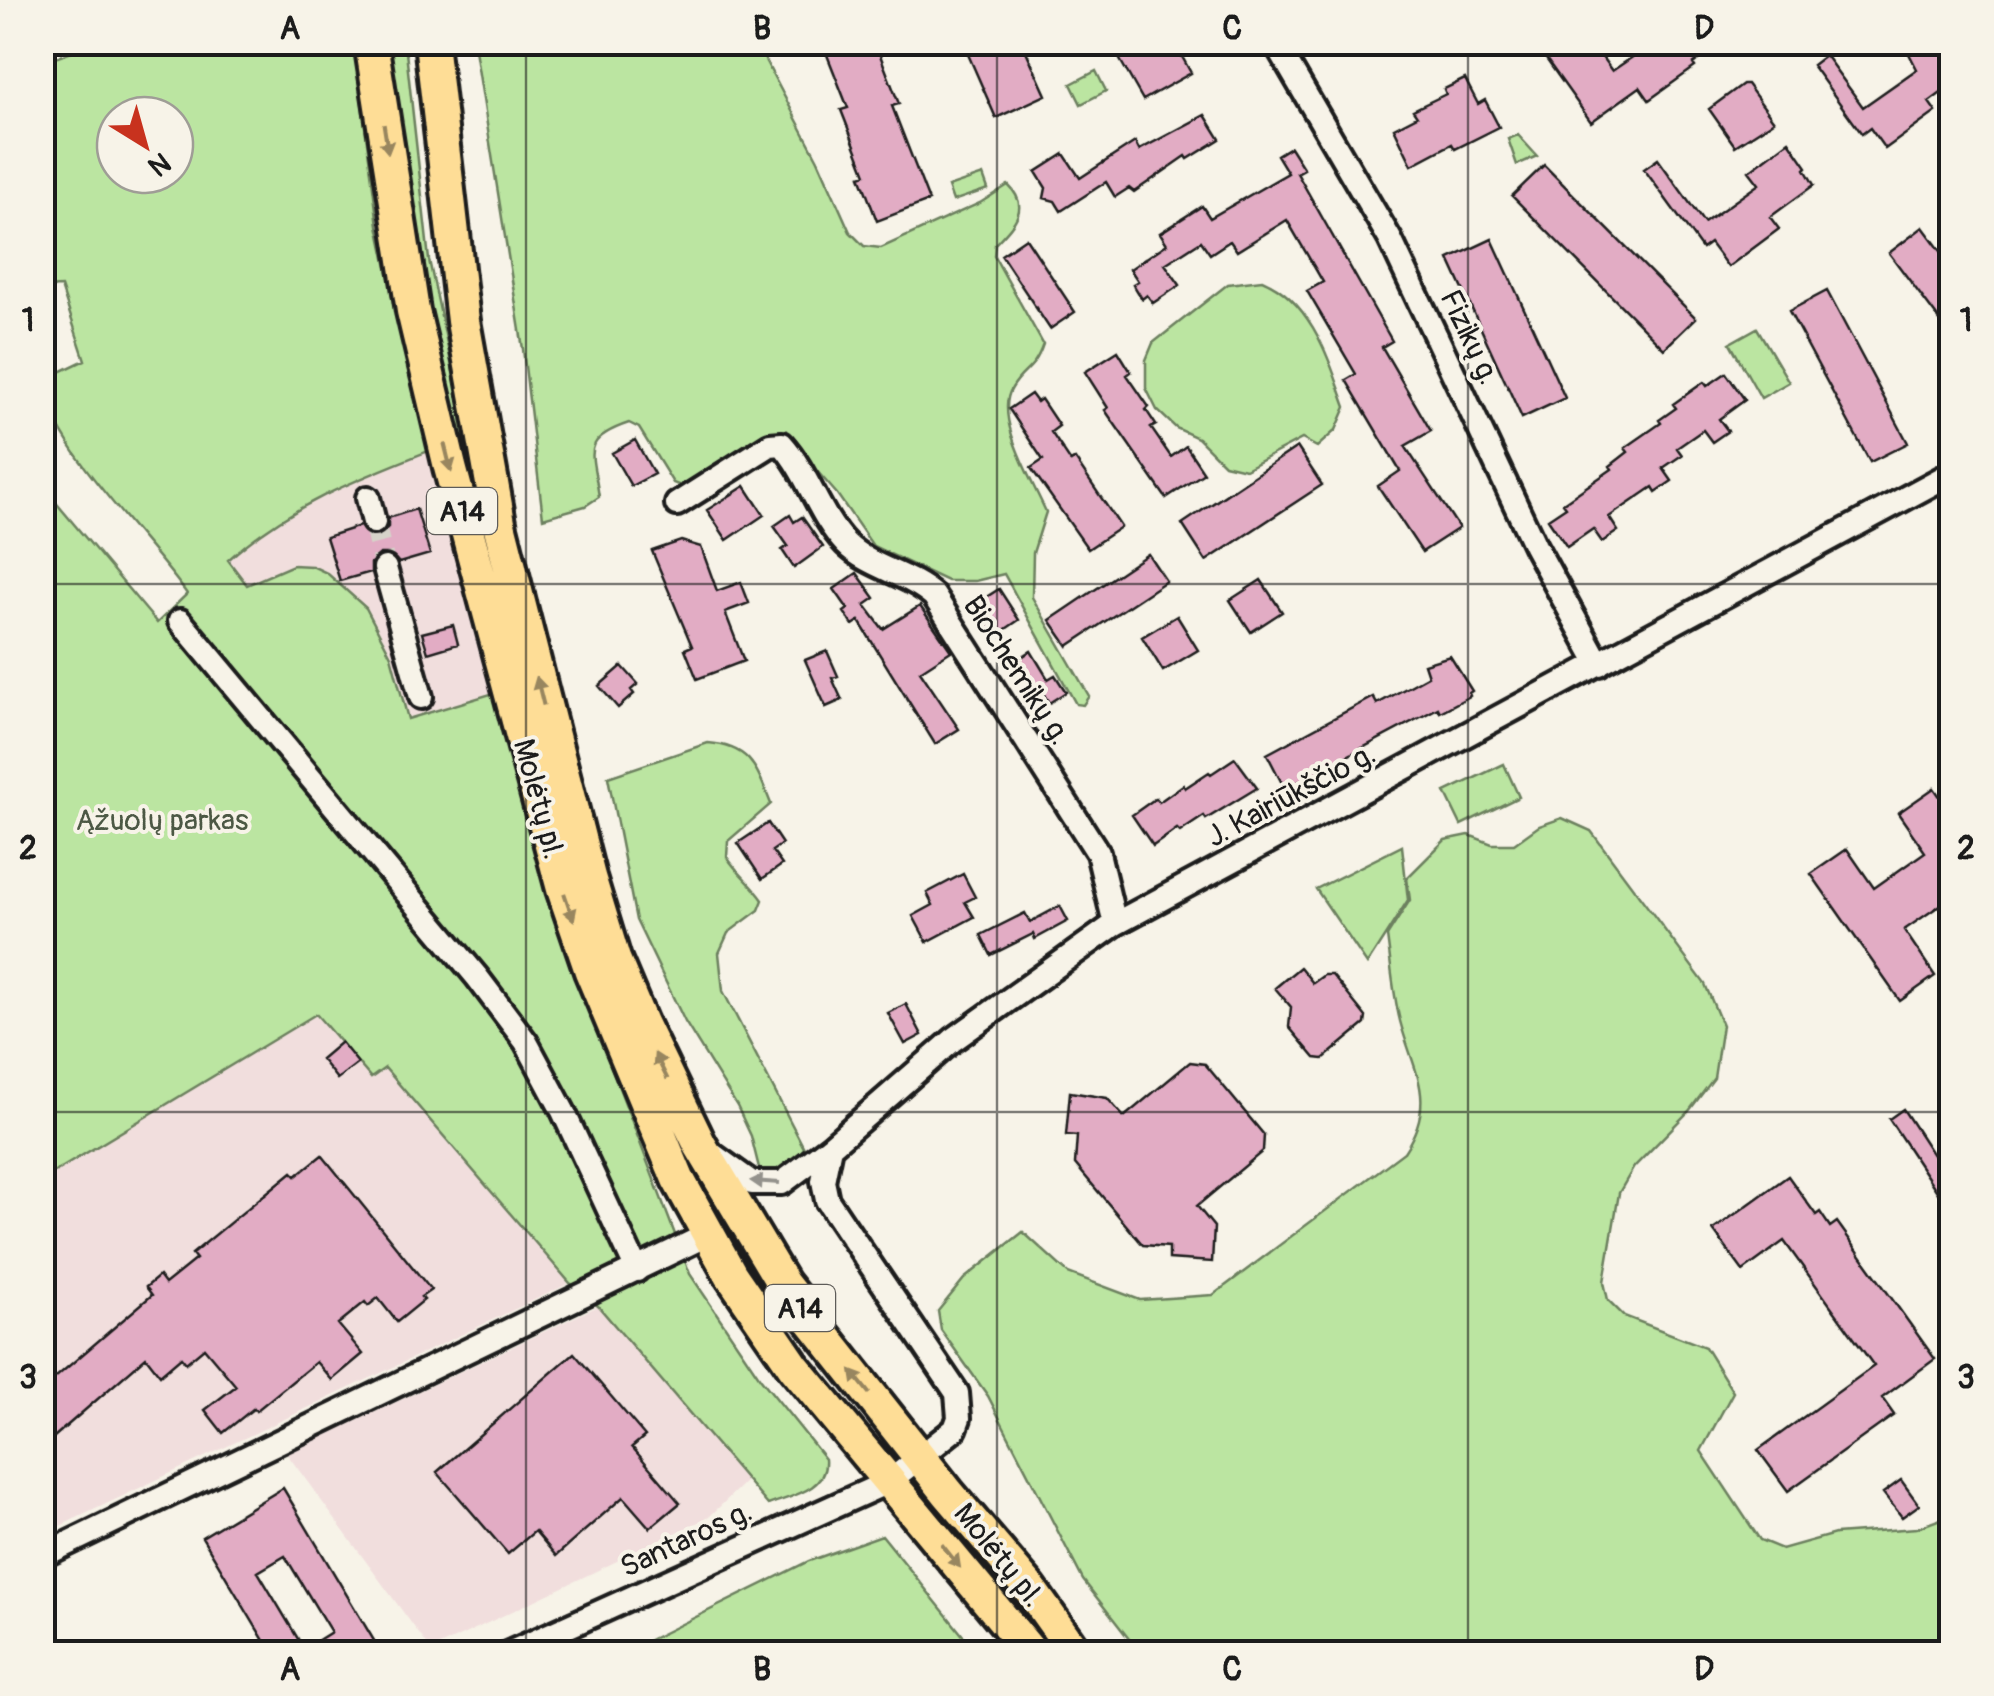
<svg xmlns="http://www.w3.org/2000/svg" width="1994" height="1696" font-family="Pangolin,sans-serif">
<rect width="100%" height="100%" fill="#f7f3e8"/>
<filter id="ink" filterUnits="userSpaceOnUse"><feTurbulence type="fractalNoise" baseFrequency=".01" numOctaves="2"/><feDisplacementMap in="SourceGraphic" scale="20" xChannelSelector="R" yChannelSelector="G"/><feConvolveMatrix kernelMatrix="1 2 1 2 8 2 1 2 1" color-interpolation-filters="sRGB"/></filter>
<g filter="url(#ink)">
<path fill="#f1dedd" d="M431,450L494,693L408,719L391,656L366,608L327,573L312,566L293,565L247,585L227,559L268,528L331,489Z
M316,1014L371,1078L384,1067L570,1283L43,1534V1179Z
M598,1306L747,1480L709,1517L431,1650L287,1454Z"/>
<path fill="#bbe5a1" stroke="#6c805e" stroke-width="2.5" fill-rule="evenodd" d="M98,43H354L378,225L401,334L431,450C357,479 288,506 228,560L247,585L293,565L312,566L327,573L366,608L391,656L408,719L494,693L567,951L690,1274L760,1378L825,1459C828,1490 791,1496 768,1505L598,1306L570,1283L385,1068L371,1078L316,1014L43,1179L42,486L157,623L187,594C152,543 43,437 43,380L85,360L61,287L43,288V62ZM115,115H175V175H115Z
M385,43H405L429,260L482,506C466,480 462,441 454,411C424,290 404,166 385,43Z
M474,43H756L818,160L850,232L864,246L881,248L980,203L1008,185C1032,208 1013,225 995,244L994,256L1043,344C1034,371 1024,368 1012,388C993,417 1033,482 1046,512L1033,553L1032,597L1089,696L1083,705L1076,704L1004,574L975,581H947L873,546L837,494L789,439L688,489L673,483L639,428L629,423C579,440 593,452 599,497L585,506L543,518L523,349Z
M1096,71L1106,91L1081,104L1071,84Z
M1518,135L1537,156L1517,165L1508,139Z
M983,175L988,189L953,201L948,187Z
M1262,280C1312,301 1329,360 1346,407L1336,430L1317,447L1302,439L1245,469L1224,464L1198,438L1176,428L1157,410L1146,388V360L1153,343L1228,284Z
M1757,328L1789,382L1761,398L1730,343Z
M708,743C751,746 757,769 771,804L728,841L727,857C738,874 752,884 763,900L759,910L728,933L719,953L723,991L804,1148C792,1162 780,1179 760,1172L751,1136L737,1106L685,1022L636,920L608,777Z
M1504,764L1519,797L1461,825L1445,792Z
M1562,818L1591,831L1705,984L1722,1025L1714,1078L1689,1111L1634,1167L1619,1193L1604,1282L1608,1300L1624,1316L1705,1347L1733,1392L1701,1451L1760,1540L1782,1549L1835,1534L1917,1528L1951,1515V1653H1140L1083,1580L988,1396L941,1330L938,1311L964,1279L1023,1232L1068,1273L1140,1300L1213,1295L1404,1152C1438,1100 1414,1074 1400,1021C1393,993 1391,964 1387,936L1410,900L1407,878L1445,840L1469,835L1492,844H1514L1539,826Z
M1402,846L1408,900L1367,964L1316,889Z
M882,1535L977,1653H623L809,1561Z"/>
<path fill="#e2acc4" stroke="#1c1c1c" stroke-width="2.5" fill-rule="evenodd" d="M822,42H875L899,104L892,106L929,201L877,221L860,176L866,174L841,110L848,108Z
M989,42H1022L1046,95L996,118L967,52Z
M1118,42H1174L1191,73L1143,100L1119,58L1125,54Z
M1534,42H1591L1612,71L1637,54L1634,49L1642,42H1686L1698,60L1693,64L1695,67L1649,100L1640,87L1591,122Z
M1903,42H1952V85L1929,102L1936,112L1885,149L1870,128L1862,134L1812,65L1825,55L1863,107L1917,69Z
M1465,79L1478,104L1485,100L1499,127L1455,149L1452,144L1412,165L1394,128L1417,116L1413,110L1446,94L1444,89Z
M1743,84H1747L1774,121L1735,146L1709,109Z
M1205,115L1220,139L1188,159L1186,156L1134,192L1129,188L1115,197L1106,182L1061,211L1055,201L1044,198L1046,188L1036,172L1064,154L1080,178L1135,142L1139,150Z
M1789,141L1807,167L1805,169L1814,185L1770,217L1779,229L1728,267L1710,243L1702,249L1644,169L1658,159L1704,223L1759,184L1749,171Z
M1290,147L1304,169L1297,173L1392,341L1382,347L1431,431L1405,446L1459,528L1422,552L1378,486L1400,471L1346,380L1356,374L1307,291L1323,282L1287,220L1237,251L1230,241L1210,254L1201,241L1165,264L1180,285L1153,303L1147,295L1142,299L1133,284L1138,281L1130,269L1167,244L1160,233L1202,206L1210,218L1288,173L1277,155Z
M1544,165L1696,318L1664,349L1512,196Z
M1923,227L1952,266V337L1889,253Z
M1026,238L1075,312L1050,329L1001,255Z
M1492,239L1565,398L1522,418L1449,259Z
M1827,291L1908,443L1870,462L1789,311Z
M1118,351L1131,372L1127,375L1149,407L1146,410L1156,425L1151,428L1171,457L1186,446L1204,473L1166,498L1105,410L1108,408L1085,372Z
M1726,373L1745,400L1719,419L1728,431L1712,442L1703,430L1677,448L1682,455L1663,468L1672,481L1656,492L1653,487L1609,517L1618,531L1602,542L1593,529L1567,547L1548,519L1566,507L1563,503L1612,469L1610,466L1628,452L1625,448L1661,423L1659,420L1676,408L1673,404L1704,382L1707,386Z
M1031,394L1037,402L1041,399L1059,426L1051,432L1071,462L1075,459L1121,527L1088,549L1031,468L1043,460L1009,409Z
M635,440L654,474L631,486L612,453Z
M1297,447L1322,485L1206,561L1182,524Z
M745,486L764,515L727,540L707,510Z
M416,509L430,554L399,563L390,554H380L371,563V572L340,581L326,537L360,526L369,536H379L388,527V518Z
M790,515L794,522L802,517L823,547L794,568L782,550L788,546L774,526Z
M681,541L701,547L717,591L741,582L749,603L725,612L744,661L697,679L685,649L692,646L652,551Z
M1148,554L1166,581L1068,646L1050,620Z
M857,573L875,598L865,605L883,629L920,606L951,651L920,671L959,729L935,744L859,621L853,625L844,612L848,609L834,589Z
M1261,580L1282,612L1251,632L1230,600Z
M999,589L1019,620L994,637L974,605Z
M1177,616L1198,650L1163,671L1142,637Z
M453,625L458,644L428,653L422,633Z
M827,651L838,676L832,678L842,700L826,707L805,660Z
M1031,651L1048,679L1055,675L1066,692L1049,703L1043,693L1029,701L1011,672L1020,666L1017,660Z
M1450,656L1472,691L1469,693L1470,696L1440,712L1438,708L1285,789L1267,754L1373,697L1377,704L1428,676L1424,664Z
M622,666L638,684L631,690L634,694L618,708L599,686Z
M1235,758L1257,788L1206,819L1204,816L1180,832L1177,829L1153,846L1132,815L1156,798L1159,802L1183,785L1185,788L1209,772L1211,774Z
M1934,788L1952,814V897L1904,930L1935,976L1900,1001L1811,874L1847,849L1874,888L1925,852L1898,813Z
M768,823L782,844L772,851L782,865L762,879L738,843Z
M963,874L975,897L965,902L974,917L927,942L913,916L933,905L927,893Z
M1060,906L1068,921L1035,939L1033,934L991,955L981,935L1025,913L1030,922Z
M1300,967L1313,983L1324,975H1332L1366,1017L1365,1024L1323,1059L1315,1058L1289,1027L1291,1007L1275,988Z
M906,1004L922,1035L905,1044L888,1013Z
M341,1042L358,1063L337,1079L321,1059Z
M1190,1062L1205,1064L1264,1135L1263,1151L1197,1206L1214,1227L1212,1262L1169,1259V1247L1143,1245L1075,1164L1077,1136L1066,1135L1070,1092L1107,1098L1124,1117Z
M1903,1109L1952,1184V1214L1889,1119Z
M322,1155L431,1290L421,1297L424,1300L397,1322L378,1298L368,1306L365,1302L338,1324L363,1354L332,1380L316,1362L256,1411L254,1408L223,1433L205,1410L236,1386L204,1348L186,1363L181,1357L160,1375L146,1357L54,1437L42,1419V1389L152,1295L146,1287L159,1276L165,1284L196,1259L192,1254L292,1172L296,1176Z
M1788,1176L1816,1215L1820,1212L1830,1227L1837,1222L1935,1359L1882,1398L1894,1415L1788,1491L1758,1450L1874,1366L1784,1241L1743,1271L1713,1230Z
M574,1353L645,1436L632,1447L680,1503L650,1528L623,1497L556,1556L535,1531L508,1554L437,1472Z
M1901,1480L1919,1505L1902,1517L1883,1493Z
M283,1488L382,1654H272L202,1537ZM285,1556L331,1632L304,1649L258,1572Z"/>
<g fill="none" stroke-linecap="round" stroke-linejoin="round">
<path stroke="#d6d3c9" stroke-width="22" stroke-dasharray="22 11" stroke-linecap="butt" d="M374,522L385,568"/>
<g stroke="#1c1c1c" stroke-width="30">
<path id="minor" d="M1275,42L1390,239L1535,546L1599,664
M368,498L374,522
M677,504L770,445L782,444C808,473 819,516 846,544C870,568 908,573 934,596L1098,853L1115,924
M385,568L421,697
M180,621L477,977L526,1042L563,1111L637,1270
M713,1155L752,1183H782L830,1147L953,1040L1115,924L1952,473
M42,1556L707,1235
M507,1654L890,1481L955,1429L959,1418L957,1393L827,1200L823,1181L830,1147"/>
</g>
<g stroke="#1c1c1c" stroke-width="40">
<path id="highway" d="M371,42L413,311L450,467L563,889L591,971L678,1179L731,1275L794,1367L1032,1654
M431,42L463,321L500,528L589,877L614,959L641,1023L700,1145L783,1284L948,1493L1030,1589L1076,1654"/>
</g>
<use href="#minor" stroke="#f7f3e8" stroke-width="22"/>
<use href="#highway" stroke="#fedd96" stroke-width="32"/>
</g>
<defs><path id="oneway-solid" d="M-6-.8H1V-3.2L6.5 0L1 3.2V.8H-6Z" transform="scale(2.5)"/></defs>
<g fill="#98865f">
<use href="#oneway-solid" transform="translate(386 139) rotate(81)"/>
<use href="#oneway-solid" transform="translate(448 458) rotate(76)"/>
<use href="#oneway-solid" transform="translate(540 691) rotate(-104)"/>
<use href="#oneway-solid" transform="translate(569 907) rotate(71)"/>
<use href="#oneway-solid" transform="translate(661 1066) rotate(-116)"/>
<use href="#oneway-solid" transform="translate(860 1382) rotate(-129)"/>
<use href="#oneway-solid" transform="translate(951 1556) rotate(51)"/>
</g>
<use fill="#94928c" href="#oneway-solid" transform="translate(765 1182) rotate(-176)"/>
</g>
<path fill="none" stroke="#1c1c1c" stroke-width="2.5" stroke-opacity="0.55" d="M526,42V1654M997,42V1654M1468,42V1654M42,584H1952M42,1112H1952"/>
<g text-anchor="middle" stroke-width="8" stroke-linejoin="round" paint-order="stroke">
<g fill="#f7f3e8" stroke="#5e5c59" stroke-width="2.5">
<rect x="427" y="488" width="70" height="46" rx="8"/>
<rect x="765" y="1285" width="70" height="46" rx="8"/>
</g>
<g font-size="28" font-weight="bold" fill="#1c1c1c">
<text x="462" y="521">A14</text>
<text x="800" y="1318">A14</text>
</g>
<g font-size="30" fill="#1c1c1c" stroke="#f7f3e8">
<text transform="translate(1470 337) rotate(65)" y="10">Fizikų g.</text>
<text transform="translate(1017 670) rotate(57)" y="10">Biochemikų g.</text>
<text transform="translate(1291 795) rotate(-28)" y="10">J. Kairiūkščio g.</text>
<text transform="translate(539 799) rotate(75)" y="10">Molėtų pl.</text>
<text transform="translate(686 1539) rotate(-25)" y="10">Santaros g.</text>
<text transform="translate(999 1555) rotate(51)" y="10">Molėtų pl.</text>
</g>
<g font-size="30" fill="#4c5844" stroke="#f7f3e8">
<text x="162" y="830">Ąžuolų parkas</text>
</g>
</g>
<rect width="1994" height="1696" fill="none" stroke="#f7f3e8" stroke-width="110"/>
<g transform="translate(145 145) rotate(143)"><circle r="48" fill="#f7f3e8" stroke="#9f9d96" stroke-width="2.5"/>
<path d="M0-8L18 38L0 25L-18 38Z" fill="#c8321e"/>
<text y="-15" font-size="28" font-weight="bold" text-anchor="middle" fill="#1c1c1c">N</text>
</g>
<rect x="55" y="55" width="1884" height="1586" fill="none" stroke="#1c1c1c" stroke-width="4"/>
<g font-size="32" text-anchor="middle" font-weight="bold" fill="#1c1c1c">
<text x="290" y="39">A</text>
<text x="762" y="39">B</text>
<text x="1232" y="39">C</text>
<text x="1704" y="39">D</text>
<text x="28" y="331">1</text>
<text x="1966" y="331">1</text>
<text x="28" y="859">2</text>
<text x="1966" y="859">2</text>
<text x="28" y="1388">3</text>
<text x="1966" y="1388">3</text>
<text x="290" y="1680">A</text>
<text x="762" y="1680">B</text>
<text x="1232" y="1680">C</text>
<text x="1704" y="1680">D</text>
</g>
</svg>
